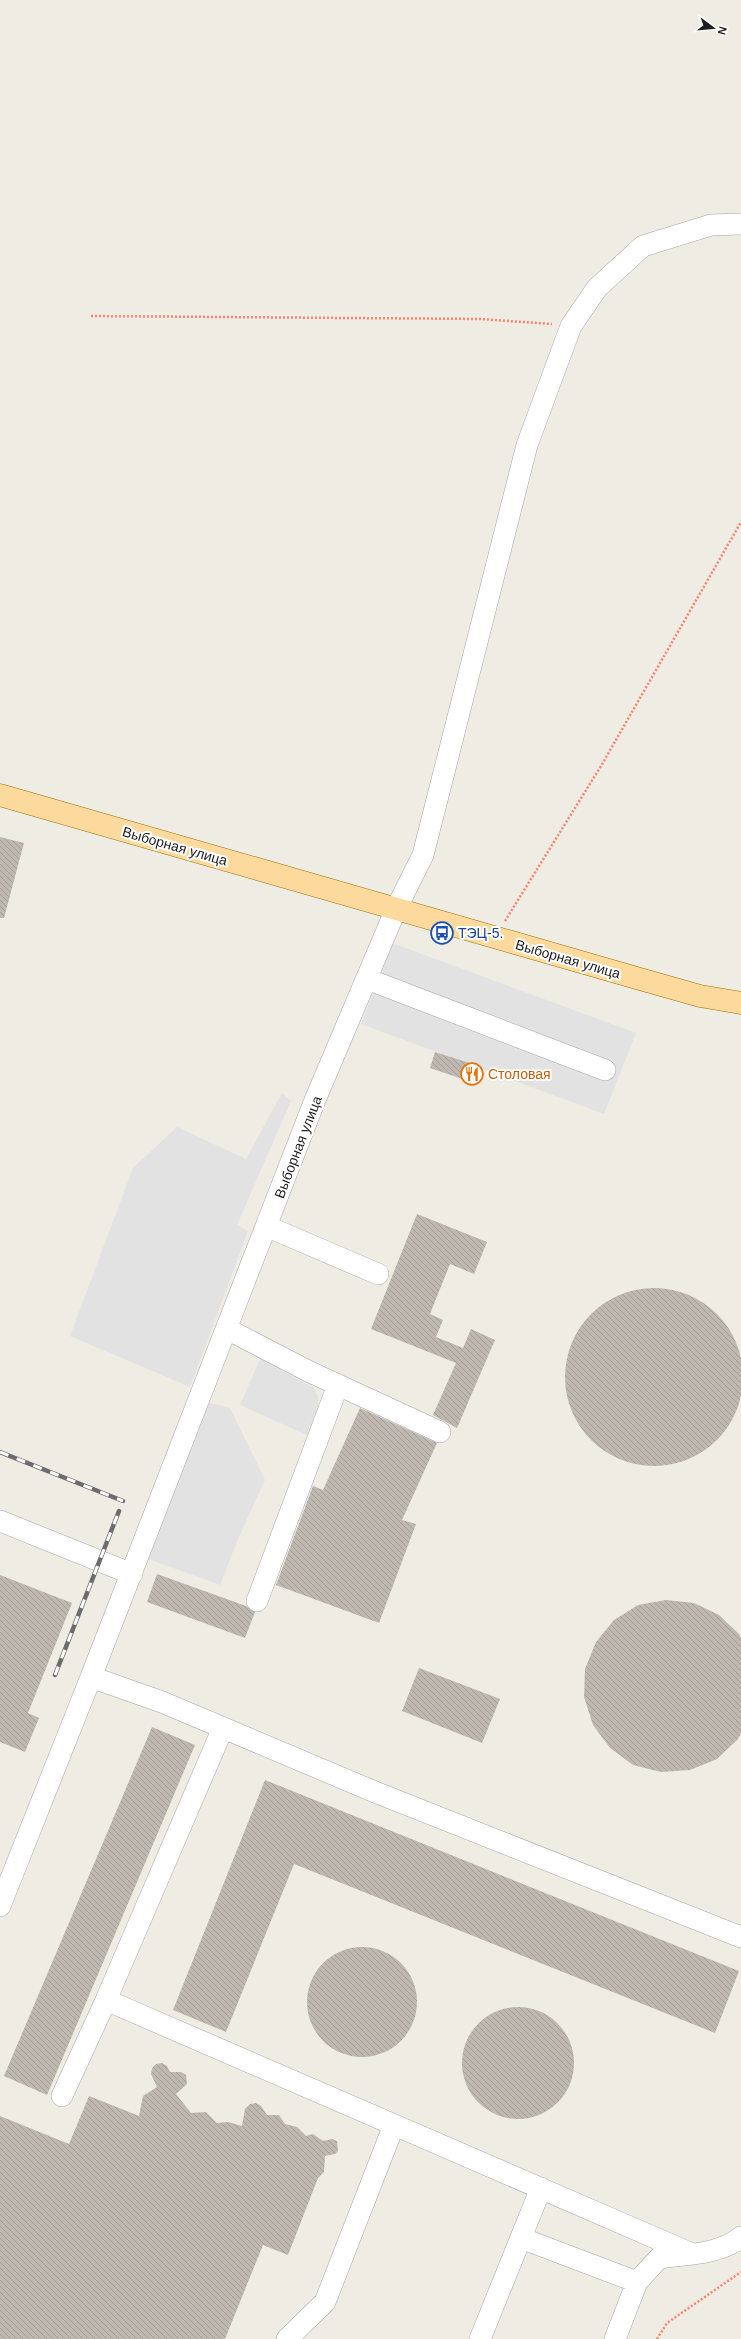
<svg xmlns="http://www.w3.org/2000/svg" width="741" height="2339" font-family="Helvetica,sans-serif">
<defs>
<pattern id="building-back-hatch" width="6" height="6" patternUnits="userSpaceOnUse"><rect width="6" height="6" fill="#bfb8b0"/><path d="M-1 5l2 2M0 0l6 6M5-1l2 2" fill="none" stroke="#a49e97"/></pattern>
</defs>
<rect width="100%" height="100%" fill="#efece4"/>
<path fill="#e2e2e2" d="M392,943L636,1033L604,1114L361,1024Z
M282,1093L291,1101L237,1225L248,1231L190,1387L70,1336L133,1168L177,1127L246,1159Z
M260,1359L313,1387L318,1396V1409L309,1436L240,1405Z
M203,1401L230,1408L265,1480L238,1539L220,1585L143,1557Z"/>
<path fill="url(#building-back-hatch)" d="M0,837L24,843L4,918H0Z
M435,1052L482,1067L477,1084L430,1068Z
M417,1214L487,1242L474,1274L450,1264L430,1314L443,1320L436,1337L463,1348L471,1329L495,1340L457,1428L433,1415L456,1363L371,1329Z
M565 1377a89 89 0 1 1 178 0a89 89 0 1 1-178 0Z
M360,1408L437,1443L402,1520L416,1524L379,1623L276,1585L313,1486L323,1490Z
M157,1574L246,1606L255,1612L245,1638L147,1602Z
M0,1575L72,1603L28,1713L39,1718L25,1752L0,1742Z
M666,1600L694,1603L719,1615L739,1634L741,1638V1733L738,1739L717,1759L690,1770L661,1772L633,1765L610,1748L593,1725L584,1697L585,1669L596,1642L614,1620L638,1605Z
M419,1668L500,1699L482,1743L402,1711Z
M152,1727L195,1745L47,2095L4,2076Z
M265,1780L739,1971L715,2033L294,1864L226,2032L173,2010Z
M307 2002a55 55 0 1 1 110 0a55 55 0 1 1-110 0Z
M462 2063a56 56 0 1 1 112 0a56 56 0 1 1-112 0Z
M162,2063L167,2066L170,2072H181L186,2075L187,2084L176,2094L191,2113L206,2112L217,2123L228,2122L242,2126L245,2109L250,2104L256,2103L261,2106L267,2115H279L285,2124L297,2127L306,2136L313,2134L323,2141L332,2139L337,2141L338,2151L335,2154L325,2156L324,2172L318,2178L288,2255L263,2245L225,2339H0V2116L69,2144L89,2096L139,2116L143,2096L157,2087L151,2074L152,2068L156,2064Z"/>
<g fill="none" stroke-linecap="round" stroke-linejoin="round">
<g stroke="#a5a5a5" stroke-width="22">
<path id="minor" d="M741,224L711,225L643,246L597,288L571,326L527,445L423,855L396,909L315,1100L91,1677L162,1702L375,1792L741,1937
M367,979L605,1070
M266,1226L378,1274
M227,1329L308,1371L440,1432
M0,1521L132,1574
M257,1601L338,1385
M0,1906L91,1677
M106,2000L690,2253
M62,2096L106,2000L223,1728
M521,2238L637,2282
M287,2339L325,2302L394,2125
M480,2339L541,2188
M615,2339L637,2282L659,2258C686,2254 719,2255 741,2237"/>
</g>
<g stroke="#977000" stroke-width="23">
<path id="major" d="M0,795L640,979L700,996L741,1003"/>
</g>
<path stroke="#f9836a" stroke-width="2.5" stroke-dasharray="2 2" stroke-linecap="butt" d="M91,316L480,319L552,324
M505,921L601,766L741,522
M657,2339L667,2323L741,2272"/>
<use href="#minor" stroke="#fff" stroke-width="21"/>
<use href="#major" stroke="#fcd99c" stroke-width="22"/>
<g stroke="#6c6c6c" stroke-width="4.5">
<path id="rail" d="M0,1452L123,1501
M55,1675L119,1511"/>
</g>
<use href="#rail" stroke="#fff" stroke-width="3" stroke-dasharray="9" stroke-linecap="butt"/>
</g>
<defs>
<g id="bus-ring" transform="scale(1.15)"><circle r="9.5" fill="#fff" stroke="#1a4fb4" stroke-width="1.5"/><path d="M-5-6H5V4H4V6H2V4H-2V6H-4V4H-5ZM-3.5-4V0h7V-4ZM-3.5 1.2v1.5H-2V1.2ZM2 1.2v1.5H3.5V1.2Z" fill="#1a4fb4"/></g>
<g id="restaurant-ring" transform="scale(1.15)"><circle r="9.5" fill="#fff" stroke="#e8710a" stroke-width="1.5"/><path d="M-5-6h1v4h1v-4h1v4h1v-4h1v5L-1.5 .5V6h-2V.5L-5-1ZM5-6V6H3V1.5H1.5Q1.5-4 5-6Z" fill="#e8710a"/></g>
</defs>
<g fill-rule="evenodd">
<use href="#bus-ring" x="442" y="933"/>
<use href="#restaurant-ring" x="472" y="1074"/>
</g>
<g text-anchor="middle" stroke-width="4" stroke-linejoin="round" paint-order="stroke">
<g font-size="14" fill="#1e1e1e" stroke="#fff">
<text transform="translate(175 846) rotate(16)" y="5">Выборная улица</text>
<text transform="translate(568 959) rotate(16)" y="5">Выборная улица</text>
<text transform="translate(298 1147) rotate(-69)" y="5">Выборная улица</text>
</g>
<g font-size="14" fill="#164399" stroke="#fff" text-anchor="start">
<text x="458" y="938">ТЭЦ-5.</text>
</g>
<g font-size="14" fill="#c56008" stroke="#fff" text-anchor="start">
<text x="488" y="1079">Столовая</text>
</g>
</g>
<g transform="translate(713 28) rotate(106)" stroke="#ffffff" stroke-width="3" paint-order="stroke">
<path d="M0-3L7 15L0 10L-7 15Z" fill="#1e1e1e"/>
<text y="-6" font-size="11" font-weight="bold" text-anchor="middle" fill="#1e1e1e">N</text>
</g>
</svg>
